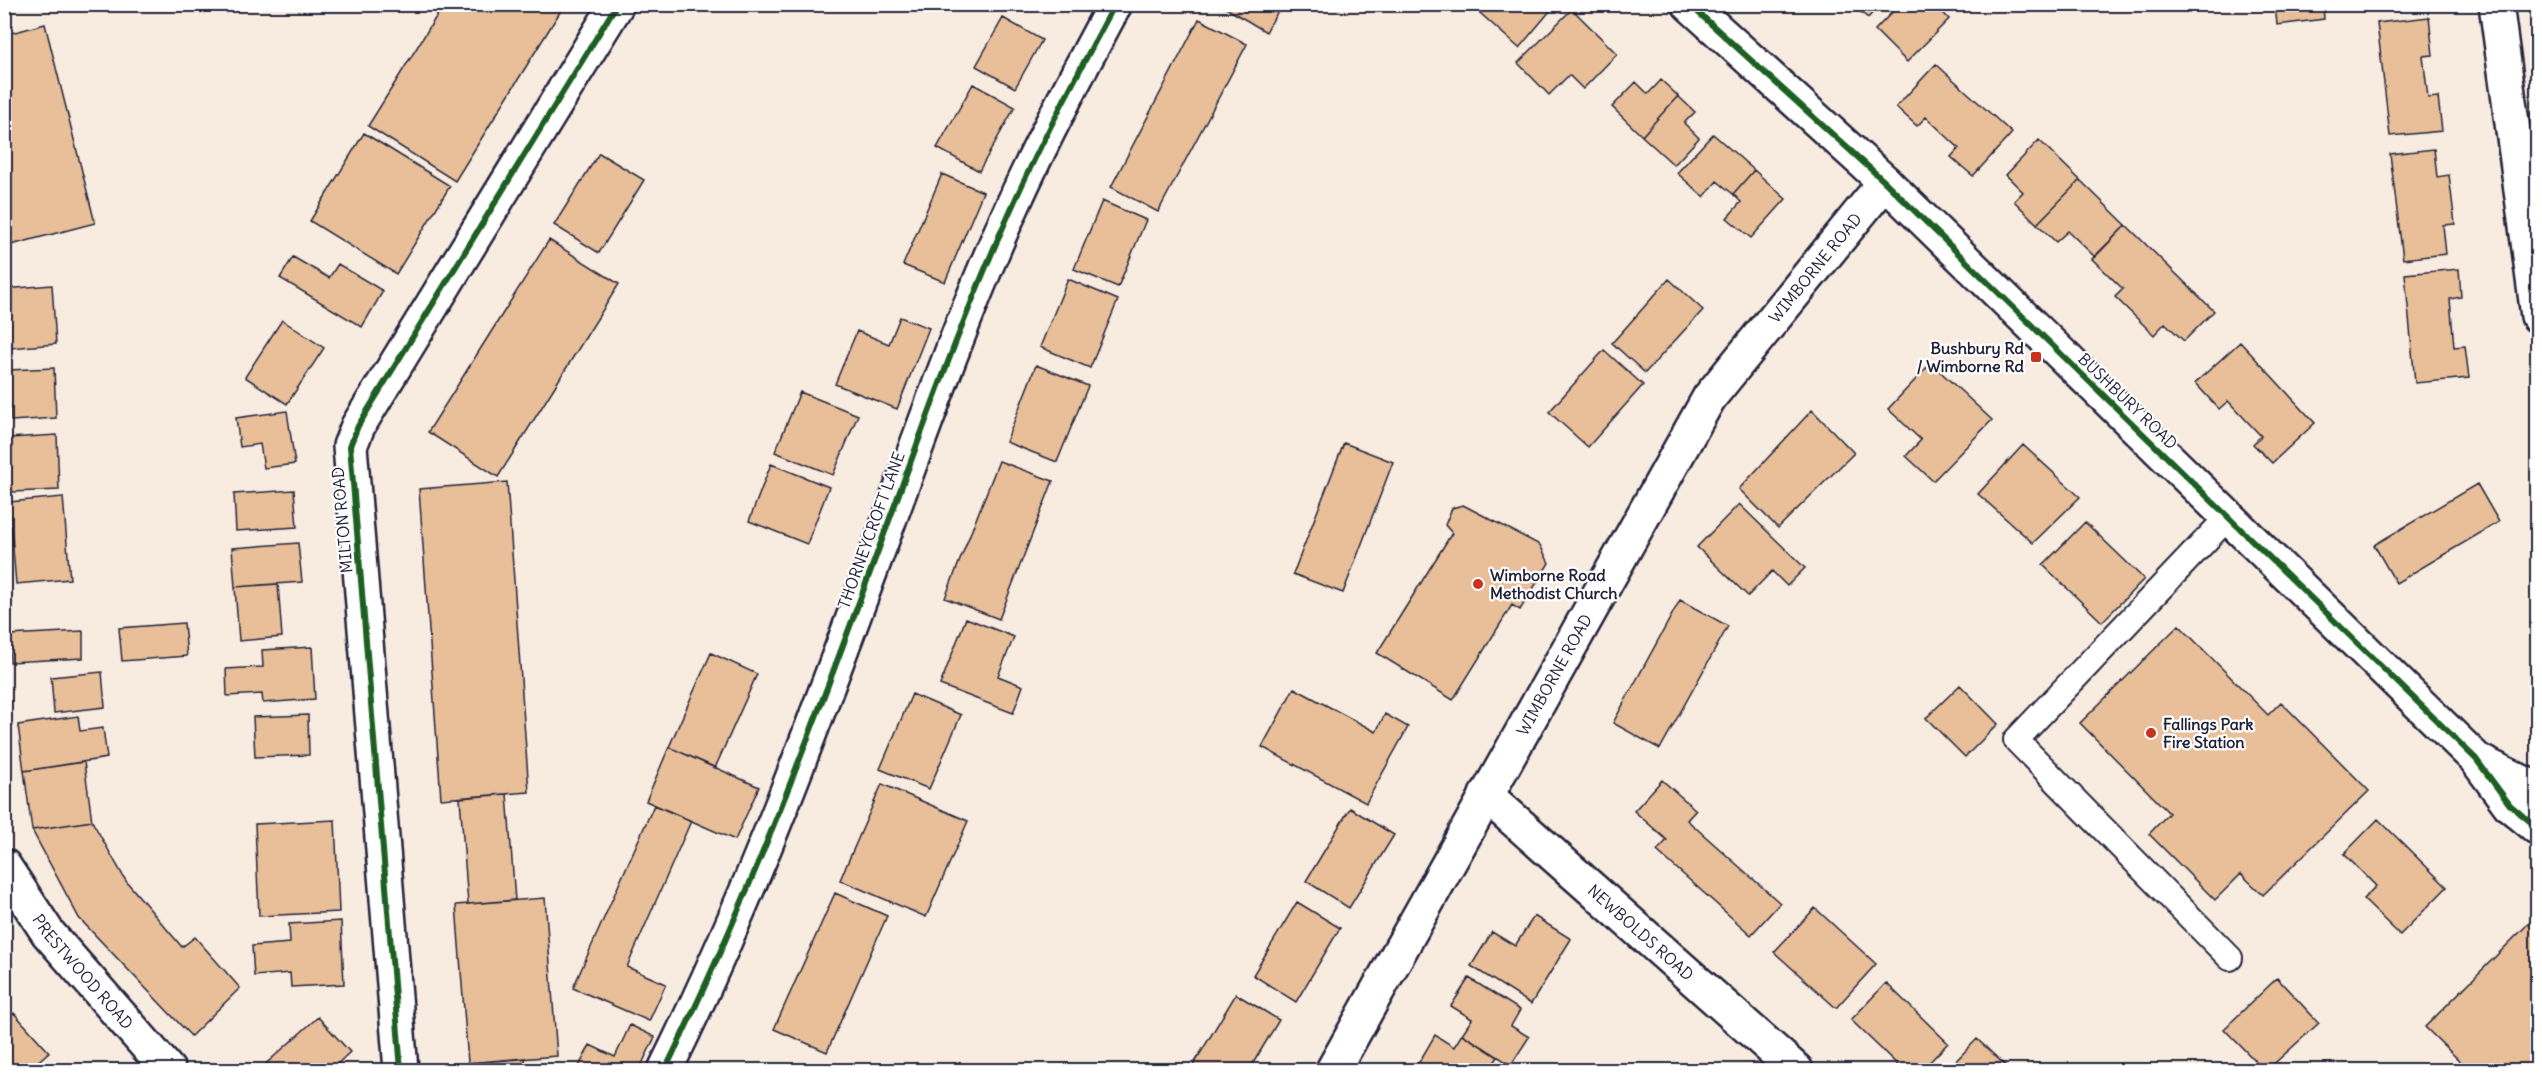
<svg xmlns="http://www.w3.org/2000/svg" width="2542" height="1075" font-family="Delius,sans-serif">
<rect width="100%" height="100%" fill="#f8ece0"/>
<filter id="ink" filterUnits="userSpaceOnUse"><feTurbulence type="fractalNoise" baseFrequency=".0167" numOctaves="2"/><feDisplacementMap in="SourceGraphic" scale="12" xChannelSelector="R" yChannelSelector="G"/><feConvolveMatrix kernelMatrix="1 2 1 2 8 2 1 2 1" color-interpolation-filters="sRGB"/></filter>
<g filter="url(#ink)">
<path fill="#e8bf98" stroke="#22223b" stroke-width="1.5" d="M444,4H565L455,181L368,126Z
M1219,4H1282L1266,32Z
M1470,4H1556L1519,48Z
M1851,4H1880L1868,18Z
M1900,4H1935L1949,19L1907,62L1875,30Z
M2275,4H2323L2324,19L2277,25Z
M1572,9L1617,54L1583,89L1569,75L1549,95L1518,63Z
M2429,17L2433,55L2423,56L2428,98L2438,97L2442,131L2390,136L2377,23Z
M1003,18L1042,40L1015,88L976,66Z
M1199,19L1247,44L1158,212L1111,187Z
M45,24L95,223L7,246L4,237V35Z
M1936,64L2012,133L1973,176L1951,157L1959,148L1926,117L1917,126L1896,107Z
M1661,80L1678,96L1642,136L1612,107L1636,82L1648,94Z
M973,84L1015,107L979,171L937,148Z
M1678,96L1695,112L1684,123L1699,138L1674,165L1642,136Z
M364,133L450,186L396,274L310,221Z
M1713,134L1754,170L1733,194L1717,181L1704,197L1677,173Z
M2039,140L2080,180L2037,224L2014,201L2023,192L2006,175Z
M2434,149L2437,177L2449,175L2455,224L2443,225L2446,254L2403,259L2390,154Z
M599,153L644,180L599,253L554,225Z
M1754,170L1786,199L1751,238L1727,218L1741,202L1733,194Z
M942,174L983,192L945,282L903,265Z
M2080,180L2126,225L2095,257L2068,231L2056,242L2037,224Z
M1102,201L1146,220L1118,287L1074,269Z
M2126,225L2214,311L2184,341L2165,323L2154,335L2115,297L2123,289L2092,259Z
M549,240L619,284L498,477L428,432Z
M293,257L329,278L338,264L383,291L362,327L280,278Z
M2459,269L2461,297L2450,299L2454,347L2465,346L2469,378L2415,383L2405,274Z
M1068,279L1118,300L1090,368L1040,347Z
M1669,279L1703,310L1645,373L1612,343Z
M52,285L56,344L10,348L5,289Z
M900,317L929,328L897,409L835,384L857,331L889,344Z
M282,320L324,348L287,404L245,377Z
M2240,342L2315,423L2272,463L2253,444L2261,436L2228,401L2219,409L2195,383Z
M1604,350L1643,385L1588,447L1549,412Z
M1931,363L1992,420L1933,481L1906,456L1921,440L1888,409Z
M1036,365L1088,386L1057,462L1006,442Z
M54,368L56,418L11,421L8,370Z
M800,392L858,415L833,475L775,452Z
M1812,410L1854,453L1778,528L1739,489Z
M287,411L295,464L264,468L260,444L240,447L236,418Z
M57,435L59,490L12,492L9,438Z
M1344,443L1393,462L1343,593L1293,574Z
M2023,445L2080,497L2033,543L1978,494Z
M999,461L1053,481L999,619L945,598Z
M771,464L829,487L807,544L749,521Z
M507,482L529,792L441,799L419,489Z
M2477,484L2499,522L2396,583L2374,545Z
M294,490L297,527L236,531L234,494Z
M63,497L70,579L16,584L9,502Z
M1739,504L1805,568L1787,586L1772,571L1748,596L1697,547Z
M1463,505L1540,545L1549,563L1520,610L1512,605L1453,700L1377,653L1452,533L1445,525L1452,508Z
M2085,522L2144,579L2102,622L2043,565Z
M298,543L302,582L235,587L232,548Z
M278,584L282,637L239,641L235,587Z
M1680,600L1728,626L1660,749L1613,723Z
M966,618L1014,637L998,676L1023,686L1013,713L940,685Z
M184,623L187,656L122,661L119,628Z
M2179,625L2268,715L2281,702L2369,791L2263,895L2241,874L2215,900L2149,834L2169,813L2080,723Z
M83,631V658L10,662L9,635Z
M312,647L315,699L263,703L262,694L227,696L226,669L263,667L262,650Z
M711,653L757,674L715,768L669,747Z
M102,672L105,707L54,713L51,677Z
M1960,685L1998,724L1965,757L1926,718Z
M1294,688L1376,732L1385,714L1408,727L1366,803L1262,747Z
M912,694L961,715L929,789L880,769Z
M308,715L309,755L255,757L253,717Z
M78,716L80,731L103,728L107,758L24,771L18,725Z
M669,747L759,787L735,840L646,801Z
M84,762L92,821L32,830L24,771Z
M1662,780L1696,810L1687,820L1780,903L1751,935L1657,851L1667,840L1634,811Z
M882,784L968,821L926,917L840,880Z
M507,794L515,900L468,904L460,798Z
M654,805L691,821L627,967L666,984L649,1021L573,988Z
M1350,808L1394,835L1349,908L1306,881Z
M2378,819L2447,887L2400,935L2363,899L2376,886L2344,854Z
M335,820L339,912L259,916L255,824Z
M92,821L126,881L182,947L195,937L240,988L191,1036L79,918L32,830Z
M835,893L887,916L827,1052L774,1029Z
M545,898L557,1056L468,1063L456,905Z
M1297,902L1340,928L1296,1002L1253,975Z
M1815,908L1876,964L1836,1008L1774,952Z
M1534,916L1571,939L1531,1004L1471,966L1492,932L1515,946Z
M2534,918L2538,922V1070H2469L2425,1027Z
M341,921L344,984L291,987L290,973L254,976L252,946L290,943L289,924Z
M1469,978L1520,1010L1511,1026L1529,1037L1511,1065L1462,1034L1472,1019L1451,1006Z
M2277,978L2319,1023L2267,1070H2264L2224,1029Z
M1886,983L1948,1043L1922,1070H1903L1851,1020Z
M1236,994L1279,1020L1249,1070H1197L1192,1067Z
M14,1013L49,1052L28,1070H4V1022Z
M318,1017L350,1052L331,1070H259Z
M630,1025L655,1037L639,1070H577L590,1045L615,1057Z
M1462,1034L1498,1057L1489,1070H1427L1418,1064L1435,1035L1454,1047Z
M1977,1039L2010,1070H1947Z
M525,1058L526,1070H468V1063Z"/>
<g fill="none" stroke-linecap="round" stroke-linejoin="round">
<g stroke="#22223b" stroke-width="28">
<path id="lane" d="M2227,518L2016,740L2230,958"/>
</g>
<g stroke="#22223b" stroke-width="38">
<g id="street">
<path id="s1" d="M1486,795L1796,1070"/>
<path d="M401,1070L350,446L358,426L617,4"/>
<path id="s2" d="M1333,1070L1709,398L1885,182"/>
</g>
</g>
<g stroke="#22223b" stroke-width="38">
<g id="secondary">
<path d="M1689,4L1885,182L2476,759L2510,805L2538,828"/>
<path d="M2483,763L2538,790"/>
<path id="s3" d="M4,866L48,933L168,1070"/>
<path d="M665,1070C756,886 826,692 897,499C933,401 969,302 1012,207C1043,138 1079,71 1115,4"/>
</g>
</g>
<g stroke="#22223b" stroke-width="38">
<path id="highway" d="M2496,4L2538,316"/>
</g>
<use href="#lane" stroke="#fff" stroke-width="24"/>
<use href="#street" stroke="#fff" stroke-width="33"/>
<use href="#secondary" stroke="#fff" stroke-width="33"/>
<use href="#highway" stroke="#fff" stroke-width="33"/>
<g stroke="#fff" stroke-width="10">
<path id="cycleway" d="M1689,4L1885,182L2476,759L2510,805L2538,828
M401,1070L350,446L358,426L617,4
M665,1070C756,886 826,692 897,499C933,401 969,302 1012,207C1043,138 1079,71 1115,4"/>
</g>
<use href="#cycleway" stroke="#1b5e20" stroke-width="6"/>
</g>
</g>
<g fill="#c8321e" stroke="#fff" stroke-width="2">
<rect x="2030" y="351" width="12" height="12" rx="3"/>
<circle cx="1478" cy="584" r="6"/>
<circle cx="2151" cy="733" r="6"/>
</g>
<g text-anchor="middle" stroke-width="4.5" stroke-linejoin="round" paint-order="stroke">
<g font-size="16" fill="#22223b" stroke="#fff">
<text dy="6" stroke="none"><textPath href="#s2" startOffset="938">WIMBORNE ROAD</textPath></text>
<text transform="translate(2128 401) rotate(44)" y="6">BUSHBURY ROAD</text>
<text transform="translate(342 520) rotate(-95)" y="6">MILTON ROAD</text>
<text transform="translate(871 530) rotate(-70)" y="6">THORNEYCROFT LANE</text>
<text dy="6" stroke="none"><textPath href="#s2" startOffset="453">WIMBORNE ROAD</textPath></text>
<text dy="6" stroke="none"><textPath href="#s1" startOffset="207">NEWBOLDS ROAD</textPath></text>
<text dy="6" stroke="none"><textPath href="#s3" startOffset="132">PRESTWOOD ROAD</textPath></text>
</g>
<g font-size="16" font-weight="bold" fill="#22223b" stroke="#fff" text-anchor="start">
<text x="2024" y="354" text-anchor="end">Bushbury Rd<tspan x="2024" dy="18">/ Wimborne Rd</tspan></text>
<text x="1490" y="581">Wimborne Road<tspan x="1490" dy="18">Methodist Church</tspan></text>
<text x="2163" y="730">Fallings Park<tspan x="2163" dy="18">Fire Station</tspan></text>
</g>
</g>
<rect width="2542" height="1075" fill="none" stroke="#fff" stroke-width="24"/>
<rect x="12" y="12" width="2518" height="1051" fill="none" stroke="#22223b" stroke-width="2" filter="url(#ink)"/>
</svg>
